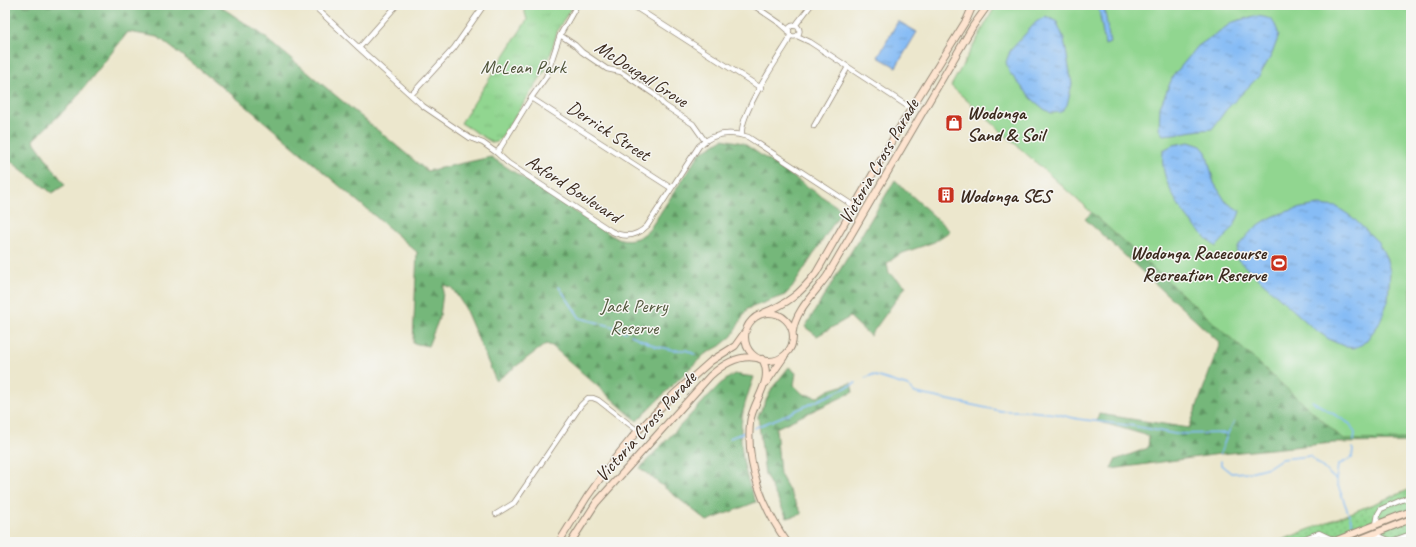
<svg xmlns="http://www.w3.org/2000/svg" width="1416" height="547" font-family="Caveat,sans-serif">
<defs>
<pattern id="grass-dots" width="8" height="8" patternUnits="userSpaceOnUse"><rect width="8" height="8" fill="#91d690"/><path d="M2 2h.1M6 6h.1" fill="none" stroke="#7eb87c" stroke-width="1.8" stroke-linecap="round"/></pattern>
<pattern id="forest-firs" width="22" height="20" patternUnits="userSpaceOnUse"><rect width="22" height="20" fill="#74b77a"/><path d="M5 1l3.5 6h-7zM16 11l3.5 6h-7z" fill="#609563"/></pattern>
<pattern id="park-tufts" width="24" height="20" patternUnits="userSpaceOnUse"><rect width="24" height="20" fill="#91d690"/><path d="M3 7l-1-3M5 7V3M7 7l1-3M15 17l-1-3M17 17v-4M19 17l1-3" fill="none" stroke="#7eb87c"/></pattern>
<pattern id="water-ripples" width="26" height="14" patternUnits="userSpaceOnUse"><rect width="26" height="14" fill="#86bcf5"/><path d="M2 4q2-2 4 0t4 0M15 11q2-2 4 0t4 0" fill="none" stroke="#6f99c6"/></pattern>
</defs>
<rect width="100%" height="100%" fill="#f6f6f2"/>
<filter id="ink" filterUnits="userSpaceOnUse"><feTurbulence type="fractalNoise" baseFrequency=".025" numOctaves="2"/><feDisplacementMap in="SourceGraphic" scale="8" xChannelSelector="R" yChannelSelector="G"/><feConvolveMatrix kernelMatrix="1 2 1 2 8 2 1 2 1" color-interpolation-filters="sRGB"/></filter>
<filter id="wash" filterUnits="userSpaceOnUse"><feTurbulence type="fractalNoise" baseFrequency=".012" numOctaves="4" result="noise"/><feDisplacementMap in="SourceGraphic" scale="16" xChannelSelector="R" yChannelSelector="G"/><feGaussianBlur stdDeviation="0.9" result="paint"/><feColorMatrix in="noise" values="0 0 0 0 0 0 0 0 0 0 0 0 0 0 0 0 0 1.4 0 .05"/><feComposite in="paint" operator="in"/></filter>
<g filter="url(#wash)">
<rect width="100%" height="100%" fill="#ece7cd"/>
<path fill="url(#grass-dots)" stroke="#668057" d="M1411,489V542H1277Z"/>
<path fill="url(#forest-firs)" stroke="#58704c" d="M5,5H218L260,33L427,171L491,157L614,237C628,242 639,240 649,230L700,153L723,139L743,143L842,210L792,288L785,295L747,309L732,336L720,346L705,354L689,369L637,421L552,346L546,344L496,381L464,306L452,288L444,285L440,316L428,346L413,343L417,252L240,101L158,37L128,32L72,103L33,140L65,185L52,193L5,157Z
M895,180L950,231L934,242L900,254L887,263L889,273L906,286L870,336L850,317L817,336L805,327Z
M1094,210L1411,434V442L1333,443L1220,454L1111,469L1115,460L1148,448L1149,436L1097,421L1099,414L1189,428L1220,343L1085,219Z
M789,367L796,373L794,385L803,394L818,397L829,390L851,383L853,392L776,428L780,474L802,514L787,518L765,474L758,416L773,387Z
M734,374L754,377C748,394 741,412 741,430C740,454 746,480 756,502L707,521L640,468L720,384Z"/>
<path fill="url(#park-tufts)" stroke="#668057" d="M523,5H573L558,29L546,69L500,139L497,142L493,143L461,123L527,20Z"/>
<path fill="#91d690" stroke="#668057" d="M996,5H1411V439L1344,440L951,86Z"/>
<path fill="url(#water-ripples)" stroke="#60738a" d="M1098,5H1104L1110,43L1105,45Z
M1046,16L1057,22L1064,39L1072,84L1067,105L1061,112L1051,113L1044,109L1032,99L1009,72L1006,62L1010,51L1036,22Z
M1254,16C1272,17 1274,20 1279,35L1272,54L1260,75L1226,110L1212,129C1195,130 1180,134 1163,135L1159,129L1160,107L1173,76L1198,46L1233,22Z
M898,21L917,32L896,67L878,57Z
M1189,142L1201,146L1206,152L1214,183L1226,202L1240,211C1237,224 1226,237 1216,247C1193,228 1167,196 1163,166C1162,161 1163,155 1163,150L1173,145Z
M1319,205L1337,207L1352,217L1378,242L1386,257L1390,271L1388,301L1379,324L1366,341L1361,345L1354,348L1346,347L1330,340L1313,328L1238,260C1235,250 1238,246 1245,238C1264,215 1291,209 1319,205Z"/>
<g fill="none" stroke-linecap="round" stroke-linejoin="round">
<path stroke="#86bcf5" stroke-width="1.5" d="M559,287L580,318L611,326L626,332
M631,335L655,346L673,350H686L696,355
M865,378L872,375L908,386L915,393L1001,411H1029L1057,414L1078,419L1134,426L1175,434L1228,433
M1312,401L1350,424L1355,433L1354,441
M754,428L786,415L856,383
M730,438L745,432
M1353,448L1352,458L1338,465L1336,480L1354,528
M1220,454L1228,433L1234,422
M1221,461V465L1231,473L1250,472L1269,467L1281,459L1310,456L1336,480"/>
</g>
</g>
<g filter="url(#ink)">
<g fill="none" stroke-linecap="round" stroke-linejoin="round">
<g stroke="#948876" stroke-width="6">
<path id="street" d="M313,5L359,48L423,106L470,138L483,143L497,153L508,163L611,231C624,238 636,237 647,226L699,146C713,133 730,131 748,137L854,206
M632,5L761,88
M753,5L781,24L789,31
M788.5 31a5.5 5.5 0 1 1 11 0a5.5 5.5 0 1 1-11 0Z
M795,26L811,5
M560,35L575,45L582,52L607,69L621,72L655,95L664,105L693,124L705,141
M797,36L810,42L912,109
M359,48L397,5
M411,95L454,48L484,5
M531,98L671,188
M814,126L848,67
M742,135C739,115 776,61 788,42L790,35
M497,153L531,98L546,77L560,35L577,5
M496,514L514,503L581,405L588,398H593L598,400L638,431
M1376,525L1378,514L1381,509L1411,496
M1374,534L1391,541
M1294,542L1319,533L1336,541
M1389,542L1411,534"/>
</g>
<g stroke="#948876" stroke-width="8">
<path id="secondary" d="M763,313C787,304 800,294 816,273L898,130L967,19L973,5
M745 337a24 24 0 1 1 48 0a24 24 0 1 1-48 0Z
M793,331C795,311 815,293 827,276L973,26L988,5
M762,359C775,381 752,401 750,423C746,466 763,508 787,542
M766,383L784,357
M559,542L587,497L612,462L634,435L674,394L711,361L735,346L745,332
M571,542L596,503L710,376C724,363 742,353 761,359
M1332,542L1411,511
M1353,542L1411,519"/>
</g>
<use href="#street" stroke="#fff" stroke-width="4.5"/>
<use href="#secondary" stroke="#fde4d0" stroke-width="6"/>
</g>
</g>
<defs>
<g id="shop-square" transform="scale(0.9)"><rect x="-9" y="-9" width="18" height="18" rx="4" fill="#c8321e" stroke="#f6f6f2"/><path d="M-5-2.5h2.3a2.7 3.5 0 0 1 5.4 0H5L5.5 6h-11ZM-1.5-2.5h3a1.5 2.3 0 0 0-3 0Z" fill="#fff"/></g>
<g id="building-square" transform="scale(0.9)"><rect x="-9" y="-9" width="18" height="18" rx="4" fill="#c8321e" stroke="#f6f6f2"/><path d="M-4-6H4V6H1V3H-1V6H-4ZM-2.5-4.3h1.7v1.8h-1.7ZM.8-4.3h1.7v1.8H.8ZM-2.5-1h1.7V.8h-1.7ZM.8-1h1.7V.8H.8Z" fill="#fff"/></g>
<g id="stadium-square" transform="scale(0.9)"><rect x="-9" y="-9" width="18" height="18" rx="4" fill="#c8321e" stroke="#f6f6f2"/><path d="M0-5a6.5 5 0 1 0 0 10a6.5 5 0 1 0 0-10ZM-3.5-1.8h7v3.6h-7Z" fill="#fff"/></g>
</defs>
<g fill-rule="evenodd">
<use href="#shop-square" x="954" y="123"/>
<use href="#building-square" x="946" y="195"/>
<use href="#stadium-square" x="1279" y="263"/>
</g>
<g text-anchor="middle" stroke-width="3" stroke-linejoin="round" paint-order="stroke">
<g font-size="19" fill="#50553a" stroke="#f6f6f2">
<text x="523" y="73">McLean Park</text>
<text x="634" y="312">Jack Perry<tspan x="634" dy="22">Reserve</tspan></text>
</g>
<g font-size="19" fill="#3b2a1e" stroke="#f6f6f2">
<text transform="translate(642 73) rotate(33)" y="7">McDougall Grove</text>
<text transform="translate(609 130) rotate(33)" y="7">Derrick Street</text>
<text transform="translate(878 161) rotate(-60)" y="7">Victoria Cross Parade</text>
<text transform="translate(574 188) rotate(33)" y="7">Axford Boulevard</text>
<text transform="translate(645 426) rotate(-48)" y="7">Victoria Cross Parade</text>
</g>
<g font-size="19" font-weight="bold" fill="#3b2a1e" stroke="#f6f6f2" text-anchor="start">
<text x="967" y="119">Wodonga<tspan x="967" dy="22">Sand &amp; Soil</tspan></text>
<text x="959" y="202">Wodonga SES</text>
<text x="1266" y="259" text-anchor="end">Wodonga Racecourse<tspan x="1266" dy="22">Recreation Reserve</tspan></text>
</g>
</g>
<rect width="1416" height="547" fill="none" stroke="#f6f6f2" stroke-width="20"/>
</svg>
